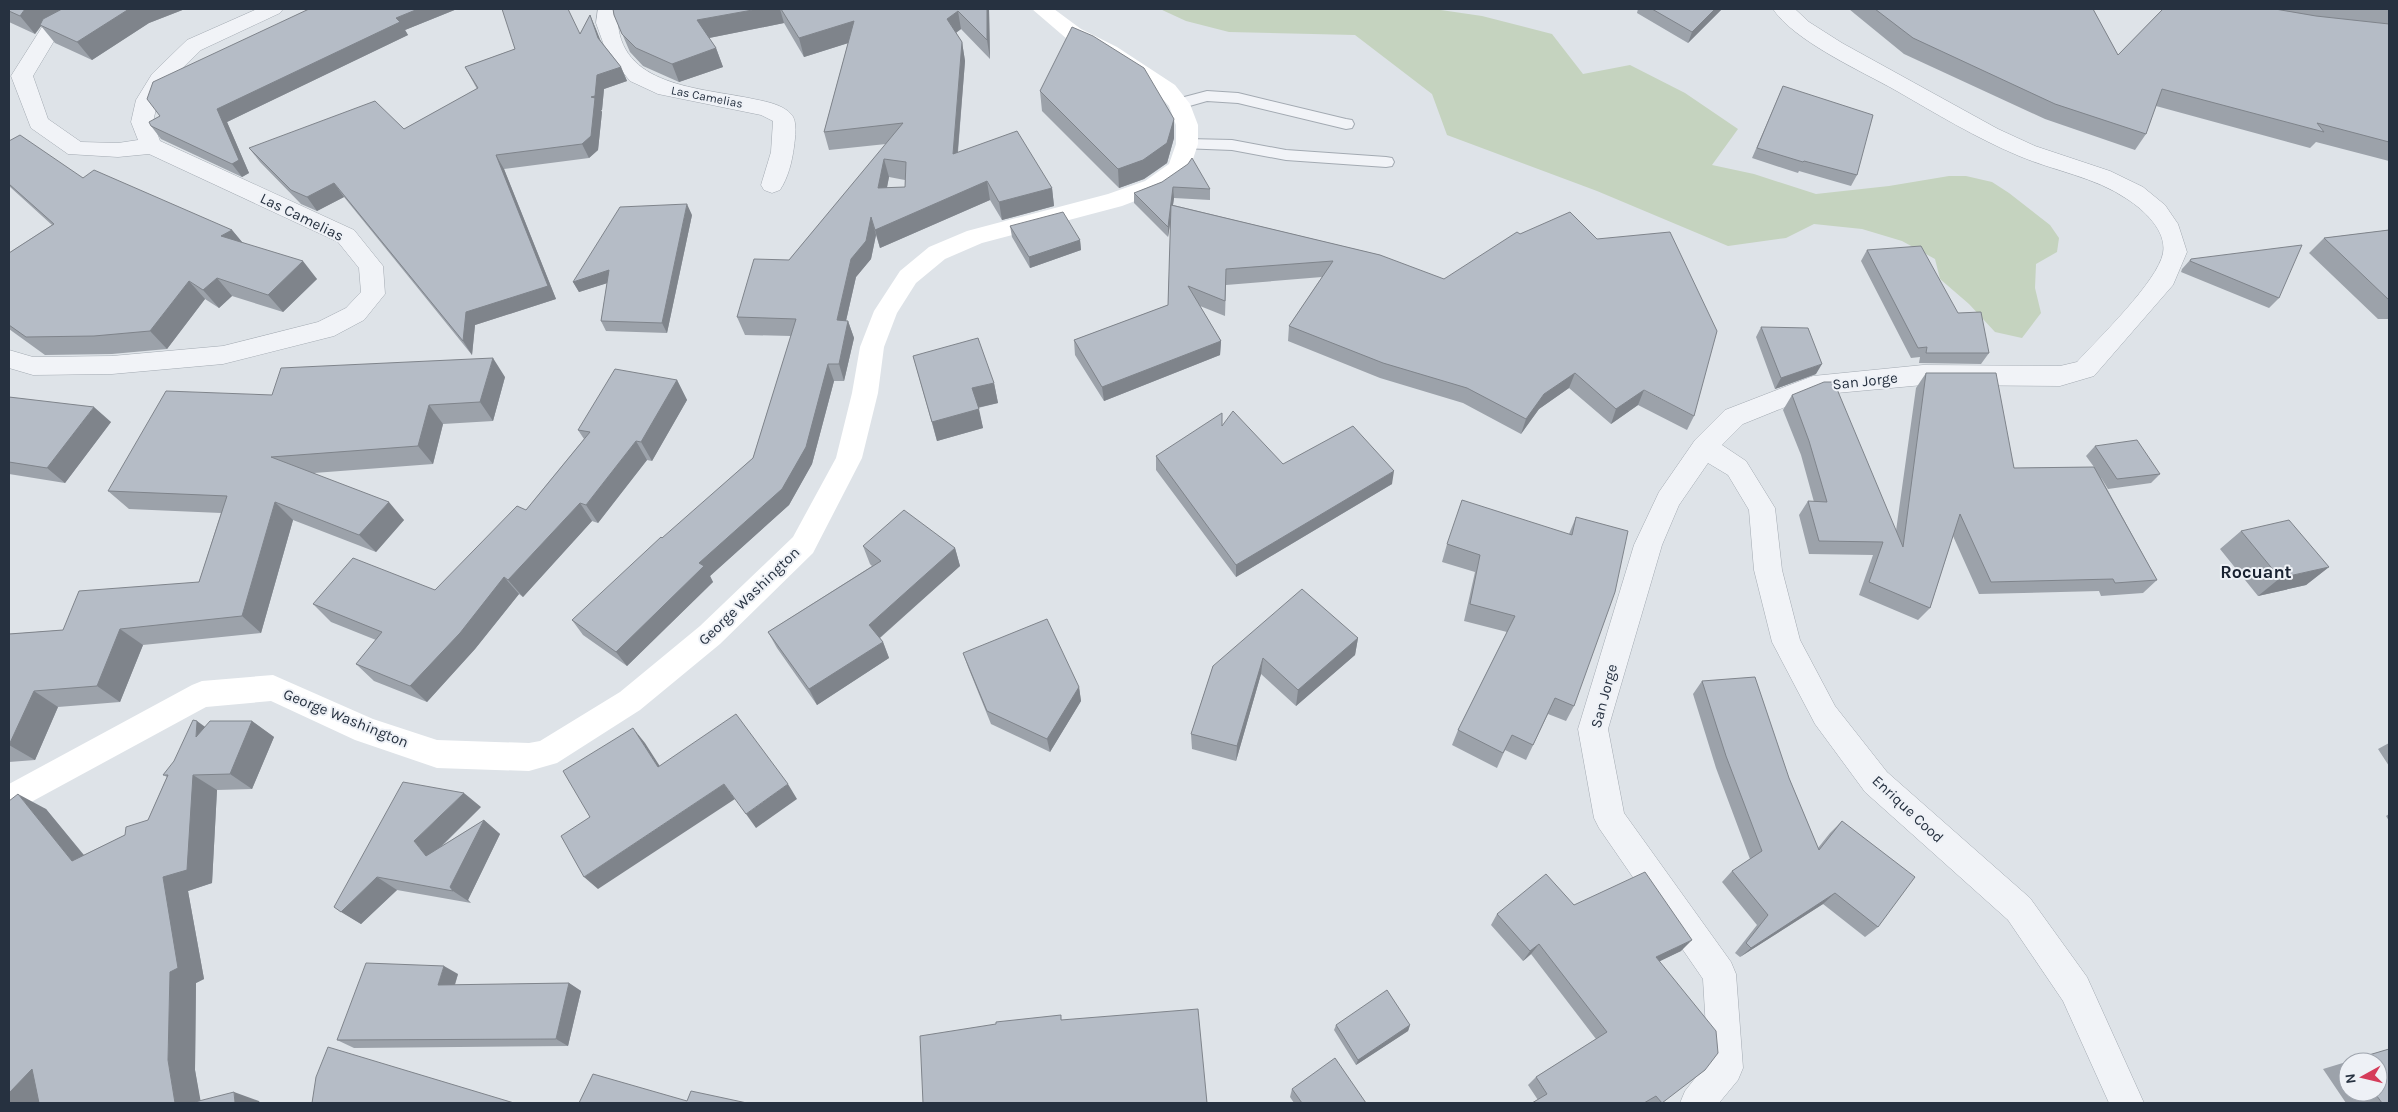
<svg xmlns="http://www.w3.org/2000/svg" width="2398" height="1112" font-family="Karla,sans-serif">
<rect width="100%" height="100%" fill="#dee3e8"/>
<path fill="#c5d3bf" d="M1160,9H1434L1482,16L1552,34L1583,74L1630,65L1685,93L1738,129L1712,165L1754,174L1816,194L1889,186L1949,176H1966L1992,182L2009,193L2050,225L2059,238L2057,252L2036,264L2035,288L2041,313L2022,338L1995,332L1969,304L1940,279L1935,259L1902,241L1862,229L1814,224L1786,238L1728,246L1597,191L1447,135L1432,94L1355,35L1229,32L1186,21Z"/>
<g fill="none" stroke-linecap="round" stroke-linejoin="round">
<g stroke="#a3aab2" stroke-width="2">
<path id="lane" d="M1207,91L1238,93L1346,119L1352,120L1354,124L1352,128L1346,129L1238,103L1207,101L1179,109L1173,108L1171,104L1173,100Z
M1187,139L1232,140L1286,150L1386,157L1392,158L1394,162L1392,166L1386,167L1286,160L1232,150L1181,148L1179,144L1181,140Z"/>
</g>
<g stroke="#a3aab2" stroke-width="1">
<path id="street" d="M75,9H100L97,13L57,36L33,76L48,119L81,142L118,143L138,140L131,122L136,100L152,74L187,40L257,9H283L280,13L201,50L167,83L158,100L153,122L160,141L354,230L383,266L385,294L364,320L334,336L223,364L112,374L33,375L9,368V350L33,357L112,356L223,346L318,322L346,308L361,292L359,268L338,242L149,154L118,157L68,154L31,128L11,76L42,27Z
M598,9H618C612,85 694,87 749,98C762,101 781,103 791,114C798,121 795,138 794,147C792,162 788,178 780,190L772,193L764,190L761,185L771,152L773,121L761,115L658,94L630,81L606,51L596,23Z
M1773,9H1795L1809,22L1842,43L1998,129L2035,146L2110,171L2143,187L2165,205L2178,224L2187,252L2173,285L2094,376L2060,386L1923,385L1815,395L1743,424L1722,445L1746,461L1775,508L1782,570L1800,640L1835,706L1887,772L2030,898L2087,977L2144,1103H2109L2063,1001L2008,920L1865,792L1815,724L1772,642L1754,570L1749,510L1728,475L1708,463L1679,505L1662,545L1608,729L1624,813L1731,962L1736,974L1743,1068L1738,1080L1719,1103H1680L1685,1091L1708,1062L1703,979L1599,828L1594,818L1578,729L1634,545L1659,492L1695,440L1725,410L1813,376L1923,365L2060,366L2077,362C2098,339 2158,281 2163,253C2167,231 2144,210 2127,199C2095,177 2054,171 2019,156C1976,138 1935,113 1895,90C1861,71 1794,41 1773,9Z"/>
</g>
<use href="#lane" fill="#f1f3f7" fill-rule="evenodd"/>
<use href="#street" fill="#f1f3f7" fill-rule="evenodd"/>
<path fill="#fff" fill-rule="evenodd" d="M1032,9H1054L1081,29L1117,47L1175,85L1190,104L1198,125V144L1190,168L1187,173L1161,191L1122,206L982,243L945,259L916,283L897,313L884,347L878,393L862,458L813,553L720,644L640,710L557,763L529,771L437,768L355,740L271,701L206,707L9,814V784L192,685L202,681L273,675L373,719L437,740L529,743L540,741L620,692L700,626L793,537L836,458L852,393L860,347L874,311L900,271L929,247L967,231L1108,194L1145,181L1169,164L1176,144V125L1169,106L1159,95L1103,57L1067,39Z"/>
</g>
<path fill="#9ca2aa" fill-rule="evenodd" d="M9,9H185L149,23L92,60L55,43L41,26L35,34L9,22Z
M309,9H457L405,30L408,35L227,122L249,173L242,177L161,139L151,126L160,116Z
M613,9H989L990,59L961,29L956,33L962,42L965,61L958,152L1052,188L1054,206L1002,220L990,200L880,248L876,235L871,259L856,277L846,321H848L854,338L844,381H834L812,464L789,505L710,576L713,582L627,666L583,635L572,620L753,458L791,336L745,335L737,317L789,260L886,144L829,150L824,132L848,43L804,57L784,23L709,38L716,48L723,67L679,82L643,66L630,52L614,15ZM889,177L905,180V187L887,188Z
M1638,9H1722L1688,43L1637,13Z
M1849,9H2093L2118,55L2163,9H2389V161L2316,142L2310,148L2156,106L2146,134L2135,150L2045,119L1904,54L1855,14Z
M590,15L600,40L621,67L627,81L604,89L602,110H601L602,112L598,150L589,158L504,169L556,299L475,325L472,355L344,197L317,211L301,204L260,162L249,148L404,129L477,89L465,67L515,49L580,34Z
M1783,86L1857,175L1851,186L1799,171L1798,173L1752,158Z
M1040,91L1174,138L1167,163L1144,179L1119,188L1042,111Z
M9,141L83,178L232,230L242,242L317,279L283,312L232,296L219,308L205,299L167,349L112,354L45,355L9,329V253L52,225L9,186Z
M1162,182L1210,189V200L1174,198L1173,205L1380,255L1694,416L1687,430L1638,405L1611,424L1569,388L1539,409L1521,434L1463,403L1380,378L1288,341L1289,326L1322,277L1226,285L1225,316L1200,306L1221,341L1220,355L1104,401L1075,355L1074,340L1168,305L1171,217L1168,237L1134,203V193Z
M692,215L667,333L606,331L601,321L607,283L579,292L573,282Z
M1010,226L1080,240L1081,250L1030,268L1012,237Z
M2389,230V319H2378L2309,253L2324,238Z
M1867,250L1958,313L1989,353L1981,364L1919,363L1920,357L1911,358L1861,261Z
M2191,259L2279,298L2269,308L2181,272L2182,269Z
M1761,327L1816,374L1775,389L1756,337Z
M913,356L994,383L998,403L978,408L983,428L937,441Z
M1926,373L2014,468L2094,467L2086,456L2095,446L2160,474L2151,483L2108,489L2100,476L2157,580L2143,593L2101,596L2099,591L1979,594L1953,536L1930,608L1918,620L1859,595L1873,555L1809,554L1799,515L1808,501L1814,502L1801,455L1783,410L1792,395L1896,531L1916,388Z
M505,377L493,421L443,424L433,464L314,473L404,520L376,552L293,520L261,633L143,645L120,702L58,707L35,760L9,762V634L63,630L199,582L221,513L129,509L108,491L272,395Z
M677,380L687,400L652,461L647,460L598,523L592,521L523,597L519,594L475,649L427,702L374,681L356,664L376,640L331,622L313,604L435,590L526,510L584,439L578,430Z
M9,397L111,422L65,483L9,474Z
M1222,426L1283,464L1392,484L1236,577L1156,470V456Z
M1576,517L1574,706L1566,721L1548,714L1526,760L1505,750L1497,768L1452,745L1458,730L1507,632L1464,621L1475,572L1442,562L1447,544L1569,534Z
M2241,531L2329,567L2306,585L2258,596L2220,549Z
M863,546L955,548L960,566L880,638L883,642L889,658L817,705L777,648L768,632L872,566L870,564Z
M1358,638L1355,655L1296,706L1261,674L1236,761L1192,749L1191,734L1213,666Z
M963,653L1079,687L1081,701L1050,752L991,724L968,667Z
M1702,681L1789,778L1818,848L1830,833L1842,821L1878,927L1865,937L1823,904L1740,957L1735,953L1757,925L1722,882L1732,871L1750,859L1716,768L1693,694Z
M252,721L274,737L252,789L217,790L212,883L188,891L204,979L196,983L195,1070L200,1101H259L39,1102L38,1103H9V801L46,809L84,855L125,835L148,820L167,777L163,775L205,727Z
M2389,743V766L2378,749Z
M481,807L442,846L484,820L500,834L468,900L471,903L397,890L361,924L334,907Z
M2389,814V821L2386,816Z
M1574,905L1681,951L1659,961L1705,1070L1661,1103H1532L1538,1100L1528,1085L1536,1077L1596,1039L1531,954L1523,961L1491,925L1497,914Z
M458,974L455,985L569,983L581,991L568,1046L354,1048L337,1040Z
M1336,1025H1410L1408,1031L1356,1065L1334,1030Z
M2389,1049V1103H2346L2323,1069ZM2348,1062H2378V1092H2348Z
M1292,1089L1366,1103H1294L1290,1097Z"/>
<path fill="#7f848b" d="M25,9H72L40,25L41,26L35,34L20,16Z
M129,9H185L149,23L92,60L77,42Z
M418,9H457L405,30L408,35L227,122L249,173L242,177L232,164L217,109L396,18Z
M758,9H780L784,23L704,39L697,20Z
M987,9H989L990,59L987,40Z
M1715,9H1722L1688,43L1692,32Z
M958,11L961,29L950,37L947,19Z
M590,15L596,29L605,52L598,38Z
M854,21L858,40L804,57L799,38Z
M962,42L965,61L956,172L953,154Z
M716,48L723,67L679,82L672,64Z
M621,67L627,81L604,89L602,110H601L602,112L598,150L589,158L582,144L591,97L597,75Z
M1174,119V138L1167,163L1144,179L1119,188L1118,169Z
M496,155L504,169L556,299L475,325L472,355L463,341L466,312Z
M884,159L889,177L883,206L878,188Z
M987,181L990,200L880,248L875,230Z
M334,183L344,197L317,211L307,197Z
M1173,187L1174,198L1168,237V227Z
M1052,188L1054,206L1002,220L999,202Z
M687,204L692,215L667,333L662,323Z
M871,217L876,235L871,259L856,277L842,338L837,320L851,259Z
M232,230L247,248L221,236Z
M1080,240L1081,250L1030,268L1029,257Z
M303,261L317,279L283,312L268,295Z
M609,270L614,281L579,292L573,282Z
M217,278L232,296L219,308L203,290Z
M189,281L205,299L167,349L150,331Z
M848,321L854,338L844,381L839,364Z
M1221,341L1220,355L1104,401L1102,387Z
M493,358L505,377L493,421L480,402Z
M828,364L834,381L812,464L789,505L710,576L713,582L627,666L616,652L699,563Z
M1822,364L1816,374L1775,389L1781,378Z
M1575,373L1569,388L1539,409L1521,434L1526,419L1544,394Z
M677,380L687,400L652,461L641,442Z
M994,383L998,403L976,408L972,388Z
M1644,390L1638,405L1611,424L1616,409Z
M429,405L443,424L433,464L418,446Z
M94,407L111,422L65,483L47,468Z
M979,409L983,428L937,441L932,422Z
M636,441L647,460L598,523L586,505Z
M1394,471L1392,484L1236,577V565Z
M275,502L293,520L261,633L242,616Z
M389,502L404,520L376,552L359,535Z
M580,503L592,521L523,597L508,580Z
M955,548L960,566L876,641L869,625Z
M2329,567L2306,585L2258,596L2280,578Z
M504,577L519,594L475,649L427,702L410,686Z
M120,629L143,645L120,702L97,686Z
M1358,638L1355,655L1296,706L1298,690Z
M883,642L889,658L817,705L809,689Z
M1263,658L1261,674L1236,761L1237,746Z
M1079,687L1081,701L1050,752L1047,739Z
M34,691L58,707L35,760L9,745Z
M197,721L219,737H196Z
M252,721L274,737L252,789L230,774Z
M633,728L645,743L670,782L658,767Z
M193,775L217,790L212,883L188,891L204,979L196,983L195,1070L201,1103H175L168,1060L170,972L163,877Z
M724,784L735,799L598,889L584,877Z
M788,784L797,799L756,828L746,814Z
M464,793L481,807L432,855L426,856L414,841Z
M18,794L46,809L100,875L72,861Z
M484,820L500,834L468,900L471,903L453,891L450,887Z
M377,877L397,890L361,924L341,912Z
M1835,893L1823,904L1740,957L1751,948Z
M1692,940L1681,951L1646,968L1656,957Z
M1539,944L1531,954L1523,961L1530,951Z
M444,966L458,974L452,993L438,985Z
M569,983L581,991L568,1046L556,1039Z
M1410,1025L1408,1031L1356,1065L1358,1060Z
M32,1069L62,1078L38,1103H9V1091Z
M234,1092L259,1101L260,1103H235Z"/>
<path fill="#b5bcc6" stroke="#7f848b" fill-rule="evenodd" d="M9,9H25L20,16L9,11Z
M62,9H129L77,42L40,25L43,19Z
M309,9H418L396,18L400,22L217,109L239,160L232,164L151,126L149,122L160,116L147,99L153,82Z
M502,9H568L580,34L590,15L598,38L621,67L597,75L595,96L591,97L595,98L591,136L582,144L496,155L548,286L466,312L463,341L334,183L307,197L291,190L249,148L375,101L404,129L478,88L465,67L515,49Z
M613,9H758L697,20L716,48L672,64L636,48L622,34L614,15Z
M781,9H987V40L958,11L947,19L962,42L953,154L1017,131L1052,188L999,202L987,181L875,230L871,217L866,241L851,259L837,320L848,321L839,364H828L806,447L782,489L699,563L704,566L616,652L572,620L661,537L662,538L753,458L796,319L737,317L754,259L789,260L903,123L824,132L854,21L799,38ZM884,159L906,162L905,187L878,188Z
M1652,9H1715L1692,32Z
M1875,9H2093L2118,55L2163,9H2275L2316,16L2389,24V142L2317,123L2324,132L2162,89L2146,134L2055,104L1913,38Z
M1072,27L1093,36L1144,68L1174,119L1167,143L1143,160L1118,169L1040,91Z
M1783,86L1873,115L1857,175L1804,161L1803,162L1757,148Z
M20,135L83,178L94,170L232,230L221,236L303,261L268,295L217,278L203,290L189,281L150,331L94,336L26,337L9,325V253L54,224L9,184V141Z
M1192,158L1210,189L1173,187L1168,227L1134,193L1162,182L1188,164Z
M687,204L662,323L601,321L609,270L573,282L620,207Z
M1171,205L1380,255L1444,279L1517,232L1520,234L1570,212L1597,239L1670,232L1717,331L1694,416L1644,390L1616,409L1575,373L1544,394L1526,419L1467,388L1383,363L1289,326L1333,261L1226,269L1225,301L1188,286L1221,341L1102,387L1074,340L1168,305Z
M1063,212L1080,240L1029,257L1010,226Z
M2389,230V300L2324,238Z
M2302,245L2279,298L2190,261L2191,259Z
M1921,246L1958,313L1981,312L1989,353H1926L1927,347L1918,348L1867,250Z
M1761,327L1808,328L1822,364L1781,378Z
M978,338L994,383L972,388L979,409L932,422L913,356Z
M493,358L480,402L429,405L418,446L271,457L389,502L359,535L275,502L242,616L120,629L97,686L34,691L9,745V634L63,630L79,591L199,582L227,496L108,491L166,391L272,395L281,368Z
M615,369L677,380L641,442L636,441L586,505L580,503L508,580L504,577L460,633L410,686L356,664L382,632L313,604L353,558L435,590L517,506L526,510L590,432L578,430Z
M1926,373H1996L2014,468L2094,467L2157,580L2115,583L2113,579L1991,582L1960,514L1930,608L1869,582L1883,542L1819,541L1808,501L1827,502L1809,441L1792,395L1824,382H1834L1903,547Z
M9,397L94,407L47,468L9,462Z
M1233,411L1283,464L1353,426L1394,471L1236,565L1156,456L1222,413V426Z
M2137,440L2160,474L2117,479L2095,446Z
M1462,500L1572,535L1576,517L1628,531L1615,592L1574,706L1555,698L1533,745L1512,735L1503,753L1458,730L1515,616L1470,604L1480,555L1447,544Z
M904,510L955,548L869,625L883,642L809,689L768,632L881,561L863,546Z
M2289,520L2329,567L2280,578L2241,531Z
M1302,589L1358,638L1298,690L1263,658L1237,746L1191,734L1213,666Z
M1047,619L1079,687L1047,739L987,711L963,653Z
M1755,677L1789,778L1819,850L1842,821L1915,877L1878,927L1835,893L1751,948L1746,943L1768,915L1732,871L1762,851L1726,756L1702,681Z
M736,714L788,784L746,814L724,784L584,877L561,836L590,817L563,771L633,728L658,767Z
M193,720L197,721L196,737L210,721H252L230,774L193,775L187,870L163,877L178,968L170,972L168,1060L175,1103H39L32,1069L9,1093V801L18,794L72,861L125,835L126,827L148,820L168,775H163L174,761Z
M403,782L464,793L414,841L426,856L484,820L450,887L453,891L377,877L341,912L334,907Z
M1645,872L1692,940L1656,957L1716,1031L1718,1053L1705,1070L1662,1103L1656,1096L1644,1103H1532L1547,1094L1536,1077L1607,1032L1539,944L1530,951L1497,914L1546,874L1574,905Z
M366,963L444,966L438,985L569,983L556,1039L337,1040Z
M1387,990L1410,1025L1358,1060L1336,1025Z
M1198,1009L1207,1103H923L920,1036L996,1024V1022L1061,1015V1020Z
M328,1047L514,1103H312L316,1077Z
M2389,1049V1103H2382L2374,1092H2378V1062H2354L2352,1060Z
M1335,1058L1366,1103H1302L1292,1089Z
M593,1074L687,1101L691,1091L747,1103H579Z
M234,1092L235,1103H191Z"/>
<g text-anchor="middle" stroke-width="4" stroke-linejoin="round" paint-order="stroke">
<g font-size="12" fill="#263140" stroke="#eef1f6">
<text transform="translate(707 97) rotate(11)" y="4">Las Camelias</text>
</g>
<g font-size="15" fill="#263140" stroke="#eef1f6">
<text transform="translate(302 217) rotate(26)" y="5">Las Camelias</text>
<text transform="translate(1865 381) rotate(-6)" y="5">San Jorge</text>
<text transform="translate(749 596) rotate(-44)" y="5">George Washington</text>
<text transform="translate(1604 696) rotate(-75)" y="5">San Jorge</text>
<text transform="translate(346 718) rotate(22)" y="5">George Washington</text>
<text transform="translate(1908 809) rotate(43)" y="5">Enrique Cood</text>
</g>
<g font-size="18" font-weight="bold" fill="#192231" stroke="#eef1f6">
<text x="2256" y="578">Rocuant</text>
</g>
</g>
<rect width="2398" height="1112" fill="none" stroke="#263140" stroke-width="20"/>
<g transform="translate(2363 1077) rotate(262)"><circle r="24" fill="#eef1f6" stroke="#9ea4ad"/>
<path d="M0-4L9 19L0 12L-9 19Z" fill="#d53c5a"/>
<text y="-8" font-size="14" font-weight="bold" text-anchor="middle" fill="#263140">N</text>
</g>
</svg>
